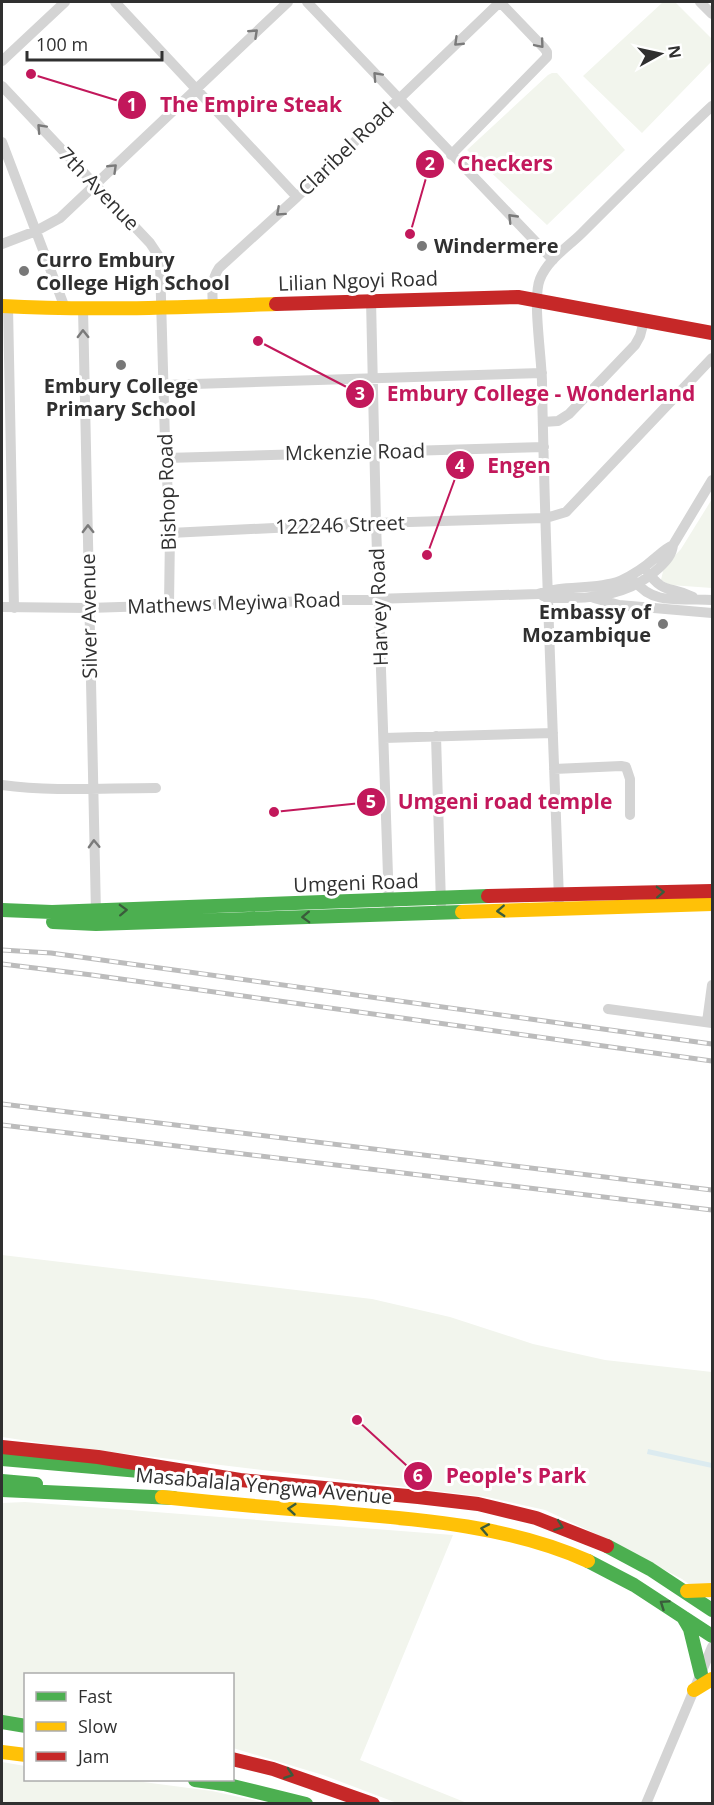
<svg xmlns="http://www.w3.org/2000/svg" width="714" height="1805" font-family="'Open Sans',sans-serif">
<rect width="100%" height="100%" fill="#fff"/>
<path fill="#f2f5ed" d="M663,2H675L712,39V61L642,133L583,76Z
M552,73H557L625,150L547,225L467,150L548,75Z
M712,499V588L670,585L661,580L664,567L681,549Z
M2,1255L372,1299L450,1317L533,1344L605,1360L712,1372V1601L682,1579L594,1533L545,1510L487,1497L54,1445L2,1437Z
M25,1502L453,1535L360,1760L467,1803H397L323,1775L233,1748L232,1674H26L25,1718L2,1715V1503Z
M2,1762L25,1766L26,1780H128L212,1791L266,1803H2Z"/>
<path fill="#dcebf0" d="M648,1449L712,1463V1468L647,1454Z"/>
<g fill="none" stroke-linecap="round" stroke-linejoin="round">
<path stroke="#d4d4d4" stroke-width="10" d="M115,2L297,197
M307,2L553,260
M700,2L712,14
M2,61L65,2
M2,86L150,243L158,255L160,263L165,441L170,533L169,605
M2,142L65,308
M451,155L547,57V52L544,48L500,2
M2,244L36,231L60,218L288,2
M371,300L376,523L389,905
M213,306C212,291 211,280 219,268L297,197L500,2
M8,307L14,608
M83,308L96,914
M163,385L542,373
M543,422L558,421L569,414L635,345L640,336L644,321
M166,458L544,447
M170,533L376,523L546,518L566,512L712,358
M646,570C665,596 669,585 693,597
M635,581C654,607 685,597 712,600
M543,596C552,599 562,598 571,598C603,598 635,591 659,568C666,561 672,555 673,545L712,480
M594,598L619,605L712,613
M2,607L88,608L538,594C564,584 593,591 620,581C633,575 644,568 655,558C661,553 666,548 673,545
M436,736L441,904
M384,738L553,733
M554,769L621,766L626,767L630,779V815
M2,785C53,792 104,788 156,788
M559,900C553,728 545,555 542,383C542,359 532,298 540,279C548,259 568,247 582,233C625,190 668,147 712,106
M608,1009L712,1023
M707,1022L712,985
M646,1804L712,1647"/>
<path stroke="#4caf50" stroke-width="14" d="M2,910L52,912L488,896
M53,922L96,924L462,912
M2,1459L151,1472
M2,1481L36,1484
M2,1490L174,1498
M607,1546L650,1569L712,1610
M588,1561L634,1585L712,1636
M683,1617L690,1629L701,1674
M2,1722L26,1726
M195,1780L224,1784L306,1804"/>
<path stroke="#ffc107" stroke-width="14" d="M2,306C93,311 185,307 276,304
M462,912L712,904
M162,1497C218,1503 274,1508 330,1512C417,1519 508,1525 588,1561
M687,1591L712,1590
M694,1690L712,1679
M2,1752L26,1755"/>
<path stroke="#c62828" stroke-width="14" d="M276,304L518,297L712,333
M488,896L712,891
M2,1447L98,1457L240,1480
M229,1479L418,1497L478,1504L536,1518L607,1546
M232,1759L273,1769L373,1804"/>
<g stroke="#bcbcbc" stroke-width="5">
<path id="rail" d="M2,950L51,953L712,1044
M2,964L92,975L712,1061
M2,1104L712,1190
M2,1125L712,1210"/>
</g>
<use href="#rail" stroke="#fff" stroke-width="3" stroke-dasharray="9" stroke-linecap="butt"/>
</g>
<defs><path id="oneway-chevron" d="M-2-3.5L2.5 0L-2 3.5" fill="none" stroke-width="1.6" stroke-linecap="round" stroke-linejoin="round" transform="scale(1.5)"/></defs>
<g stroke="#7a7a7a">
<use href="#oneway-chevron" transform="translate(254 33) rotate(-43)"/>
<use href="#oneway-chevron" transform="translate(458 42) rotate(136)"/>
<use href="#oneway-chevron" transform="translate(540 44) rotate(50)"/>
<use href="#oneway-chevron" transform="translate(377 76) rotate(-133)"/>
<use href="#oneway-chevron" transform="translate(41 128) rotate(-133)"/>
<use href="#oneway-chevron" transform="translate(113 168) rotate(-44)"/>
<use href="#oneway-chevron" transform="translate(280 212) rotate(138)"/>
<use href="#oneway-chevron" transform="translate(512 218) rotate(-134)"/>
<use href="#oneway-chevron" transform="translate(83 334) rotate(-91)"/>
<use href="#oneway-chevron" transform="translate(88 529) rotate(-91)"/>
<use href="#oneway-chevron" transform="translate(94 844) rotate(-92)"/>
</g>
<g stroke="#3a5c3b">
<use href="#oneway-chevron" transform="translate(660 892) rotate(-2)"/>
<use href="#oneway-chevron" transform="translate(123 910) rotate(-2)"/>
<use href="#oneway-chevron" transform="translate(501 911) rotate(177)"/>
<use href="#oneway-chevron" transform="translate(306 917) rotate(178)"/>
<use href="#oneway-chevron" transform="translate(292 1509) rotate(-175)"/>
<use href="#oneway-chevron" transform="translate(559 1526) rotate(20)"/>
<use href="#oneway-chevron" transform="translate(485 1529) rotate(-169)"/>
<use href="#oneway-chevron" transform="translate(664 1604) rotate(-146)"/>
<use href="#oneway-chevron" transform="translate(289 1774) rotate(19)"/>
</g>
<g fill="#787878" stroke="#fff" stroke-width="2">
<circle cx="422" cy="246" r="6"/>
<circle cx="24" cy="271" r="6"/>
<circle cx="121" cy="365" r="6"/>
<circle cx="663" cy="624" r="6"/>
</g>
<g text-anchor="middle" stroke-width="6" stroke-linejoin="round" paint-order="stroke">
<g font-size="20" fill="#303030" stroke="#fff">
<text transform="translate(346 149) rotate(-44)" y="7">Claribel Road</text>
<text transform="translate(99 189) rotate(46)" y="7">7th Avenue</text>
<text transform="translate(358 281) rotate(-2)" y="7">Lilian Ngoyi Road</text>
<text transform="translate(355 452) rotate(-1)" y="7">Mckenzie Road</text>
<text transform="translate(167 492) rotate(-92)" y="7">Bishop Road</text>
<text transform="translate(340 525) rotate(-2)" y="7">122246 Street</text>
<text transform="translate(234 603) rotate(-2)" y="7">Mathews Meyiwa Road</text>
<text transform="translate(379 607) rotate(-92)" y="7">Harvey Road</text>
<text transform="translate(89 616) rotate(-91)" y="7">Silver Avenue</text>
<text transform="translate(356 883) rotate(-2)" y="7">Umgeni Road</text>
<text transform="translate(264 1486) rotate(5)" y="7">Masabalala Yengwa Avenue</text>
</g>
<g font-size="20" font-weight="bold" fill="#303030" stroke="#fff" text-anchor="start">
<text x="434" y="253">Windermere</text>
<text x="36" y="267">Curro Embury<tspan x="36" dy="23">College High School</tspan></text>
<text x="121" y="393" text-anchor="middle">Embury College<tspan x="121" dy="23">Primary School</tspan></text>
<text x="651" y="619" text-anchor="end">Embassy of<tspan x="651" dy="23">Mozambique</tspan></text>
</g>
</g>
<path fill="none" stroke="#c2185b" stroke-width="2" d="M31 74L132 105M410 234L430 164M258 341L360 394M427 555L460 465M274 812L371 802M357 1420L418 1476"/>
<g fill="#c2185b" stroke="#fff" stroke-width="2">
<circle cx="31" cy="74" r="6"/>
<circle cx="410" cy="234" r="6"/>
<circle cx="258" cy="341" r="6"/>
<circle cx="427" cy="555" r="6"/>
<circle cx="274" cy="812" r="6"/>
<circle cx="357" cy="1420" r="6"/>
<circle cx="132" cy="105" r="15"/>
<circle cx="430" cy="164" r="15"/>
<circle cx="360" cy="394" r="15"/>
<circle cx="460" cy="465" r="15"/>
<circle cx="371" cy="802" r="15"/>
<circle cx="418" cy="1476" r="15"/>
</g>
<g font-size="18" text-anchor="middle" font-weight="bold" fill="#fff">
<text x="132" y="111">1</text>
<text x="430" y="170">2</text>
<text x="360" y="400">3</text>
<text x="460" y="472">4</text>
<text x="371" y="808">5</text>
<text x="418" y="1482">6</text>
</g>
<g font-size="21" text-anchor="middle" font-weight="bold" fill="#c2185b" stroke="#fff" stroke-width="6" stroke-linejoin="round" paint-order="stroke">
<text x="251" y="112">The Empire Steak</text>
<text x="505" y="171">Checkers</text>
<text x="541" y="401">Embury College - Wonderland</text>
<text x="519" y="473">Engen</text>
<text x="505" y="809">Umgeni road temple</text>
<text x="516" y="1483">People's Park</text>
</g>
<rect width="714" height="1805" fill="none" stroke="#303030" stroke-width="6"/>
<rect x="24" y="1673" width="210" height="108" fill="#ffffff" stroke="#acacac" stroke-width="1.5"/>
<rect x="36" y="1692" width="30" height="9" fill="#4caf50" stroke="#acacac" stroke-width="1.5"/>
<text x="78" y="1703" font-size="18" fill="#303030">Fast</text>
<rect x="36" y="1722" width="30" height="9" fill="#ffc107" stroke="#acacac" stroke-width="1.5"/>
<text x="78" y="1733" font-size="18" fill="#303030">Slow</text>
<rect x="36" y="1752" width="30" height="9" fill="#c62828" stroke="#acacac" stroke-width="1.5"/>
<text x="78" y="1763" font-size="18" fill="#303030">Jam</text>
<g transform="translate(660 54) rotate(82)" stroke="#ffffff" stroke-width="4.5" paint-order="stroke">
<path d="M0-4.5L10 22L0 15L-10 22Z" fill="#303030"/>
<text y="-9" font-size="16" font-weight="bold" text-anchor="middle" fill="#303030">N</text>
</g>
<path d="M27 51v9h135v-9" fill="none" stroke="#303030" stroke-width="3"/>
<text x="36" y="51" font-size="18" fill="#303030" stroke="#ffffff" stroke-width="4.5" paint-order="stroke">100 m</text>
</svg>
